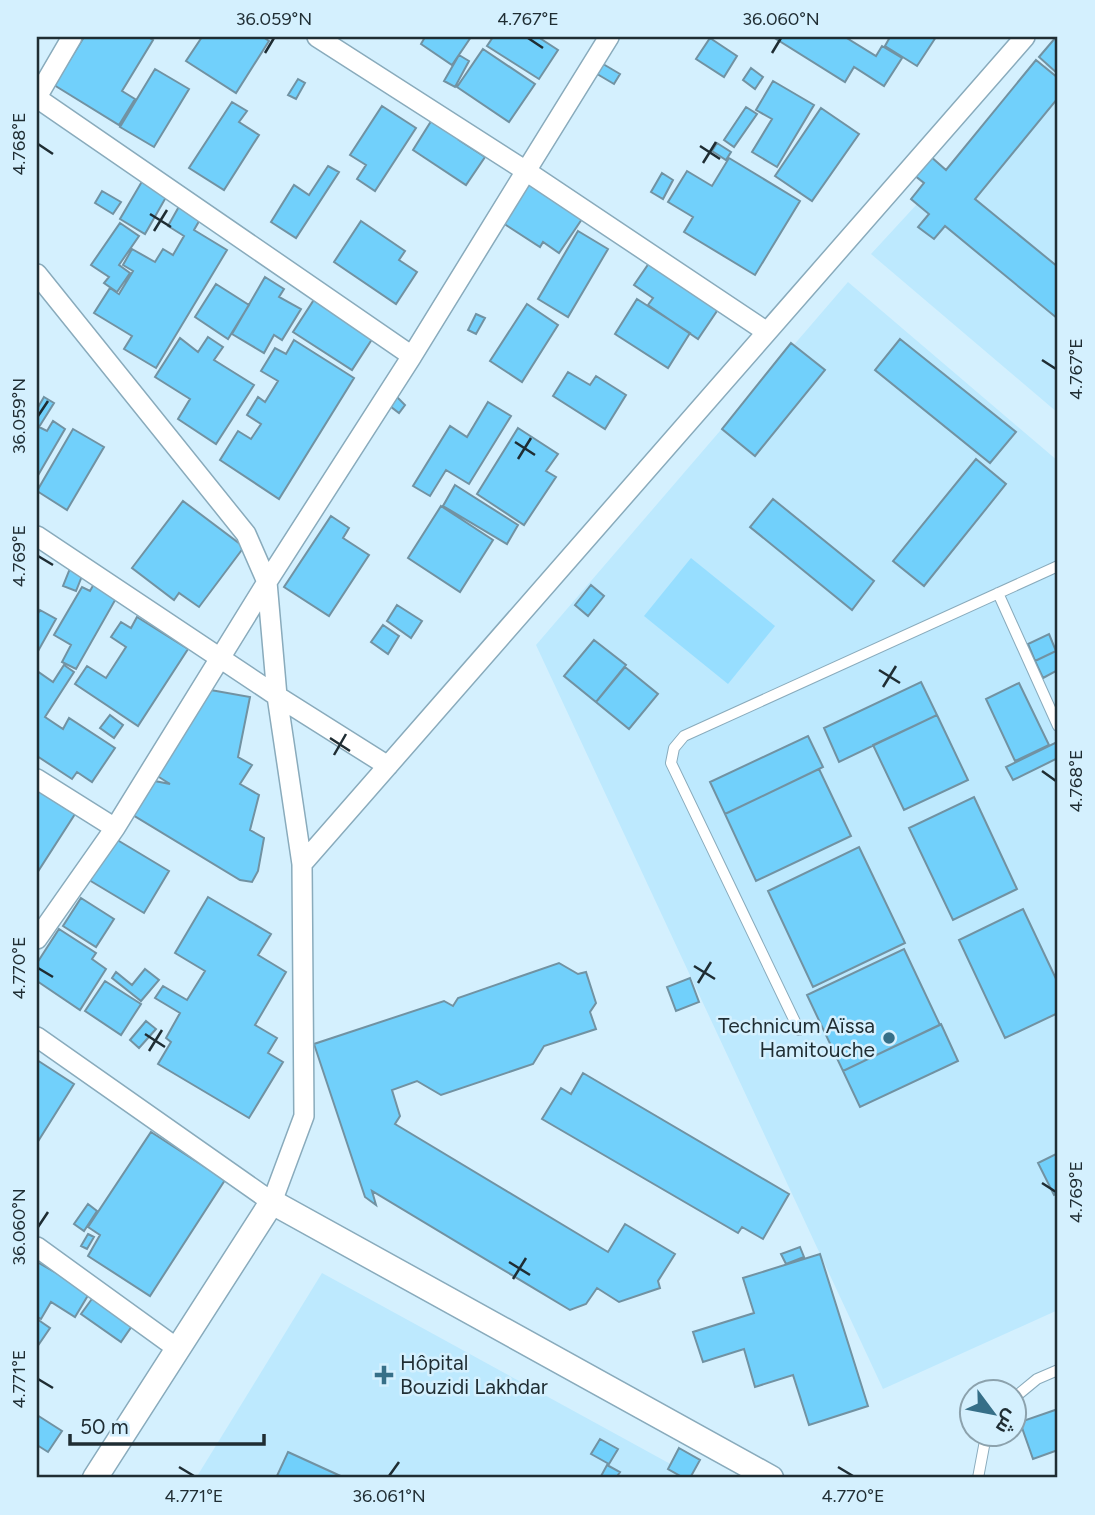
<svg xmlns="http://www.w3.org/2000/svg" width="1095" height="1515" font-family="Figtree,Cairo,sans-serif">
<rect width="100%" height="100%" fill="#d4f0fe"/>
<path fill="#bde9fe" d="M1058,51V413L871,254Z
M848,282L1058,461V1310L883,1389L536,645Z
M322,1273L696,1478H196Z"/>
<path fill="#97deff" d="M691,558L775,626L728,684L644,616Z"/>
<path fill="#71d0fb" stroke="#7192a2" stroke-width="2" d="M84,37H148L153,40L122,91L135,99L119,125L54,85Z
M202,37H263L269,41L236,93L186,61Z
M425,37H471L452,65L421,44Z
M493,37H538L558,50L539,79L487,46Z
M773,37H845L876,56L882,46L902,58L884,86L854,67L845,82Z
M890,37H936L917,66L885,46Z
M1056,37H1058V74L1039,57Z
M710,38L737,56L724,77L696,59Z
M483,49L535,84L509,122L457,87Z
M459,55L469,61L455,87L444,81Z
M1036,60L1058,78V98L975,199L1058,267V319L945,226L934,239L918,227L929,214L911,199L924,183L914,175L930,156L946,170Z
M598,61L620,74L614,84L592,71Z
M751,68L763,77L755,89L743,80Z
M155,69L189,89L154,147L120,127Z
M298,79L305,83L296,99L288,95Z
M773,81L814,105L777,167L752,152L772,119L756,110Z
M232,102L247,111L239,122L259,135L224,190L189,168Z
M382,106L416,128L375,191L357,179L366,165L350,155Z
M746,107L757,114L734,147L724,140Z
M821,108L859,134L812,201L775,176Z
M435,115L464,134L459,140L485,157L466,185L413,150Z
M717,143L731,152L726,160L712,151Z
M729,158L800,201L755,275L684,232L693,217L668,202L687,171L712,186Z
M328,166L339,172L296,238L271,222L294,185L309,195Z
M662,173L673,180L663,199L651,192Z
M144,178L169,192L145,234L120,219Z
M521,179L582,219L559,253L543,242L540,247L495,218Z
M102,191L121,202L113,214L95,203Z
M181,203L202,216L194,230L227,250L156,368L124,349L132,336L94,313L110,288L119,294L133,271L123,265L132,249L155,262L163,249L173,255L184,236L168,226Z
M361,221L405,251L399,260L417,272L396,304L334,262Z
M120,223L139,236L119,265L130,273L117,292L104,283L109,277L91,265Z
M578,231L608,249L568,317L538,299Z
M654,256L723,302L698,339L648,305L653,298L634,285Z
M265,277L284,289L279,297L301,309L282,340L274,335L264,353L232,334Z
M216,284L249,305L228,339L195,317Z
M319,292L378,330L352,370L293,332Z
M637,299L690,333L668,368L615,334Z
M527,304L558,325L522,382L490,361Z
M476,314L485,318L476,334L468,330Z
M208,337L223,347L214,360L254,385L216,444L178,419L190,399L155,377L180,338L198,352Z
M900,339L1016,432L990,463L875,370Z
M294,340L354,378L279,499L220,460L238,431L251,439L261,424L247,415L258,397L265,402L278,381L261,371L275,348L286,354Z
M791,343L825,370L755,456L722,429Z
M568,372L590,385L596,376L626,395L605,429L553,396Z
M394,394L405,405L399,413L386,403Z
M44,397L54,403L39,427L47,431L53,421L65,429L37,477V409Z
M488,402L511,416L469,484L446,470L430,496L413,486L450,426L467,437Z
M518,428L558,454L546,471L556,477L524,525L477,494Z
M73,429L104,447L67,510L37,491Z
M976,459L1006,484L924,586L893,561Z
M455,485L518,525L507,544L443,506Z
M773,499L874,581L852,610L750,527Z
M183,501L244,547L199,607L179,593L174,600L132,568Z
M441,506L493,540L460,592L408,558Z
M331,516L349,528L343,538L369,555L329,616L284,587Z
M71,566L84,571L76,591L63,586Z
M95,582L118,595L76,669L62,662L71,645L54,635L82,587L90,591Z
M591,585L604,596L588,616L575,605Z
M397,605L422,621L411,638L387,621Z
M40,610L56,619L37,653V615Z
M137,617L188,649L138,726L75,684L87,666L106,678L126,647L111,637L121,622L131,628Z
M383,625L399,636L388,654L371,642Z
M1049,634L1056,651L1035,661L1028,644Z
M594,640L626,665L596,702L564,676Z
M1058,650V670L1043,678L1035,661Z
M64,665L74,672L45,717L63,729L69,718L115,748L92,782L77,772L72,779L37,756V671L53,682Z
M625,667L658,694L629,729L596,702Z
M921,682L937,715L839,762L824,728Z
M1019,683L1049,745L1015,761L986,699Z
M205,689L250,697L238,757L252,765L240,784L259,795L250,830L264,838L258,871L252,882L240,880L128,812L144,779L170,784L148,770Z
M110,715L123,725L114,738L100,728Z
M937,715L968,780L904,810L873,745Z
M808,736L823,767L725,814L710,782Z
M1057,742L1058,758L1013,780L1006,767Z
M819,769L851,836L756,881L725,814Z
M37,790L75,814L37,873Z
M974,797L1017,889L953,920L909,828Z
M114,838L169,871L144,913L89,880Z
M859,847L905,943L813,987L768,891Z
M208,897L271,934L258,955L286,972L255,1025L277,1038L268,1053L283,1062L249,1118L158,1064L171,1042L166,1038L180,1013L155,998L163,986L187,1000L205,971L175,953Z
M81,898L114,919L96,947L63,926Z
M1023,909L1058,983V1013L1005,1038L959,940Z
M59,929L96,953L92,959L106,969L80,1010L37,981V963Z
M904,949L940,1025L843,1071L807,995Z
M559,963L578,974L586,972L596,1003L590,1012L596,1029L544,1046L533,1064L441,1095L417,1081L392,1090L400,1116L395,1124L608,1252L625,1224L675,1254L658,1281L660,1288L619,1302L597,1288L586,1304L570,1310L372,1191L376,1205L365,1197L314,1044L444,1001L453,1006L458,998Z
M145,969L159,980L141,1001L112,978L116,972L132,985Z
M690,978L699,1002L676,1011L667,987Z
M105,981L141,1004L121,1035L85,1011Z
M146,1021L156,1029L139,1048L130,1040Z
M941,1024L958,1061L860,1107L843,1071Z
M37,1060L74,1084L37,1143Z
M583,1073L789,1194L763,1239L742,1227L738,1233L542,1119L561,1088L571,1094Z
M151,1132L225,1180L150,1296L88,1256L100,1235L88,1227Z
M1058,1153V1193L1054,1195L1038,1163Z
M88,1204L97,1211L84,1231L74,1224Z
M88,1234L94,1237L87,1249L81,1246Z
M800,1247L804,1257L786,1264L781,1254Z
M820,1254L868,1406L809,1425L793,1375L755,1387L744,1349L703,1362L693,1332L754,1313L743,1278Z
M37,1262L90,1292L75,1317L51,1302L41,1319L37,1317Z
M94,1296L134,1323L121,1342L81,1314Z
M37,1319L50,1328L37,1347Z
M1058,1409V1450L1033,1459L1020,1422Z
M37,1415L62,1431L48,1452L37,1445Z
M600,1439L618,1449L609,1464L591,1454Z
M679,1448L700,1460L690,1478H684L668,1469Z
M288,1452L345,1478H276Z
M607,1465L620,1472L616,1478H600Z"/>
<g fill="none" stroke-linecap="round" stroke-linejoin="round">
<g stroke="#89abbc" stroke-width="12">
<path id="service" d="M998,593L1058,726
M799,1030L671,763L674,748L684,736L1058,566
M1014,1398L1037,1379L1058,1370
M978,1478L984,1446L989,1434"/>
</g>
<g stroke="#89abbc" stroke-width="22">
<path id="minor" d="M317,37L526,171L609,37
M37,97L72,37
M37,98L412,356L526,171L767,332
M37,274L246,534L267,582L277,696
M37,536L277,696
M37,779L115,828L37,939
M115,828L267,582L412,356
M302,864L277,696L388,766
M37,1037L272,1202L304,1116L302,864L1025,37
M37,1247L178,1349"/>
</g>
<g stroke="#89abbc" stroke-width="27">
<path id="tertiary" d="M95,1478L272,1202L771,1478"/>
</g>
<use href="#service" stroke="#fff" stroke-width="10"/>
<use href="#minor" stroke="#fff" stroke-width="19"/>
<use href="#tertiary" stroke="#fff" stroke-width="24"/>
</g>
<path fill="none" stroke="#1f2d33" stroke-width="2.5" d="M528,38L543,48M265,53L274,38M772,53L781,38M38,144L53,154M700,146L720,159M703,163L716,142M150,214L171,227M154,231L167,210M1042,360L1056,369M38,416L48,401M515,442L535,455M518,459L531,438M38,556L53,565M879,670L900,683M883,687L896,666M330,738L350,751M334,755L346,734M1042,771L1056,781M694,966L715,979M38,968L53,977M698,983L711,962M145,1034L165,1047M149,1051L162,1030M1042,1183L1056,1192M38,1227L48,1212M509,1262L530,1275M513,1279L526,1258M38,1379L53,1388M179,1467L194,1476M838,1467L853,1476M389,1476L399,1462"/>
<g fill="#366f88" stroke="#d4f0fe" stroke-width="2.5">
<circle cx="889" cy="1038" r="7"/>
<path d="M380.5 1364.5h7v7h7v7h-7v7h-7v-7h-7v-7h7z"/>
</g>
<g text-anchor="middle" stroke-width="5" stroke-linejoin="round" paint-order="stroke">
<g font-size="21" fill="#1f2d33" stroke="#d4f0fe" text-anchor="end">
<text x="875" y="1033">Technicum Aïssa<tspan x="875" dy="24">Hamitouche</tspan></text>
<text x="400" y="1370" text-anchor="start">Hôpital<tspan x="400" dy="24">Bouzidi Lakhdar</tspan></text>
</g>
</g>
<rect width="1095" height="1515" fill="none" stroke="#d4f0fe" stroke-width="77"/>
<g transform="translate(993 1413) rotate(122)"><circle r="33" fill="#d4f0fe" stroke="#8ca2ad" stroke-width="2"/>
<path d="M0-5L12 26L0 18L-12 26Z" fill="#366f88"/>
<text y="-10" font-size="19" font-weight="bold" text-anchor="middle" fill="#1f2d33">ش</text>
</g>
<path d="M70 1434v10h194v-10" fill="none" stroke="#1f2d33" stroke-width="3.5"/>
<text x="80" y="1434" font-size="21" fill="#1f2d33" stroke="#d4f0fe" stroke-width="5" paint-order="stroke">50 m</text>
<rect x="38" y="38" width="1018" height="1438" fill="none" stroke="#1f2d33" stroke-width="2.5"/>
<g font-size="18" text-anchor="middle" fill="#1f2d33">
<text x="274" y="25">36.059°N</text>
<text x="528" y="25">4.767°E</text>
<text x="781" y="25">36.060°N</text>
<text transform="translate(19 144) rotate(-90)" y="6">4.768°E</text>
<text transform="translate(1076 369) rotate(-90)" y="6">4.767°E</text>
<text transform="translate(19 416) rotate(-90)" y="6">36.059°N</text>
<text transform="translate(19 556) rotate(-90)" y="6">4.769°E</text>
<text transform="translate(1076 781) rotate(-90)" y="6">4.768°E</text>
<text transform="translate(19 968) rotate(-90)" y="6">4.770°E</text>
<text transform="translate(1076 1192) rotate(-90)" y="6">4.769°E</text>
<text transform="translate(19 1227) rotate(-90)" y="6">36.060°N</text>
<text transform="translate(19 1379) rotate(-90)" y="6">4.771°E</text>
<text x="194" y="1502">4.771°E</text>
<text x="389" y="1502">36.061°N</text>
<text x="853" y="1502">4.770°E</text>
</g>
</svg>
